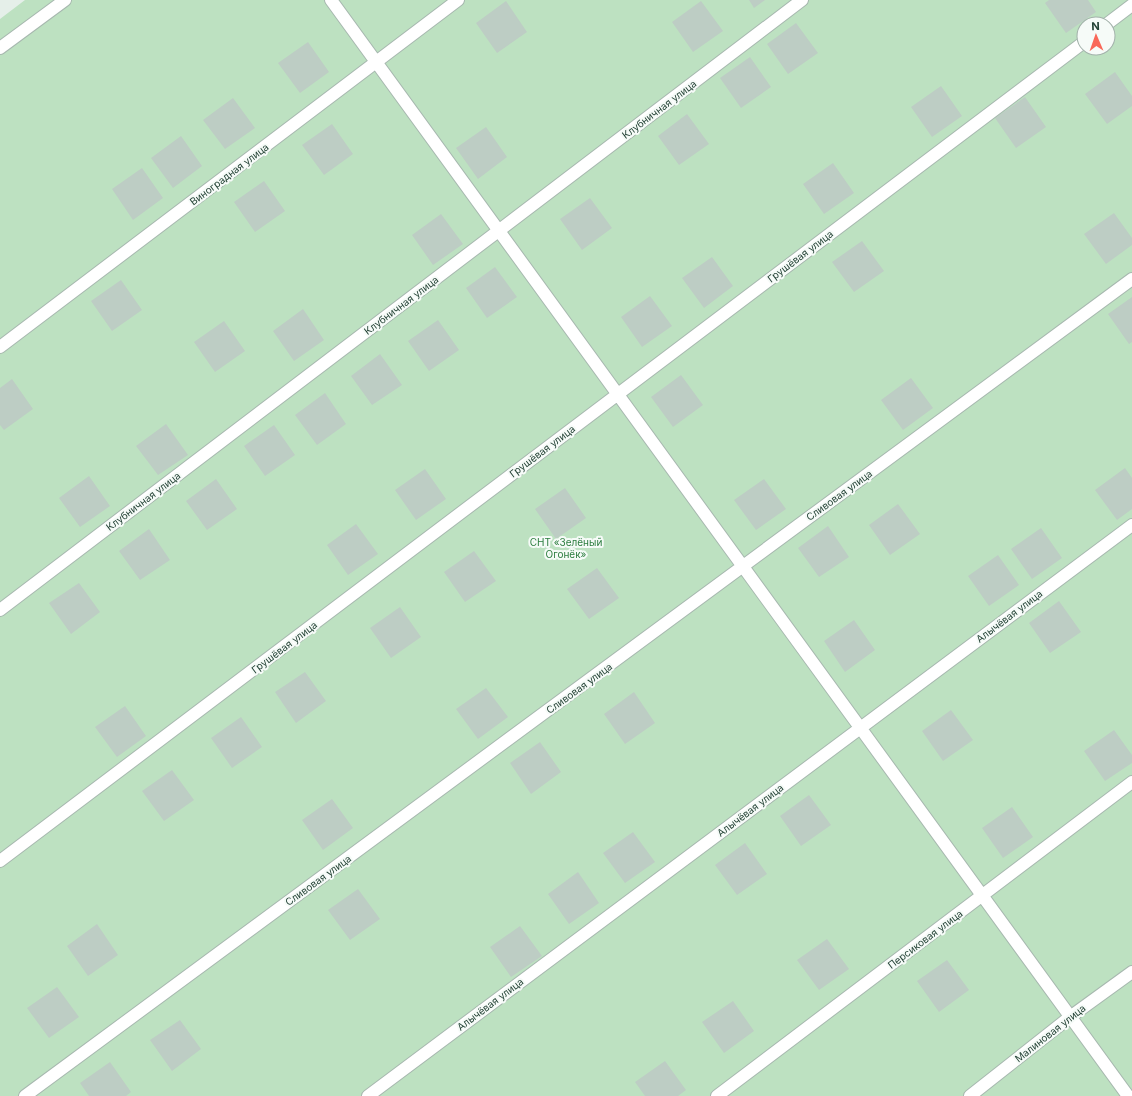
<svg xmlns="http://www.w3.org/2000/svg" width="1132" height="1096" font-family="Inter,sans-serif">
<rect width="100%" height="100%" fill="#e5efe9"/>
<path fill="#bde1c1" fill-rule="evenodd" d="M25,0H1132V1096H0V19ZM1084,24H1108V48H1084Z"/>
<path fill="#bdcdc4" d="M749,0H765L754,8Z
M1049,0H1088L1096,12L1066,33L1045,3Z
M506,1L527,32L497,53L476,23Z
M701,1L723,31L693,52L672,22Z
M796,23L818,53L788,74L767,44Z
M308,42L329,72L300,93L278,63Z
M750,57L771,87L741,108L720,78Z
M1115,72L1132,96V106L1107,124L1085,94Z
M941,86L962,116L932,137L911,107Z
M1025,97L1046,127L1016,148L995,118Z
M233,98L255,128L225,149L203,120Z
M687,114L709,144L679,165L658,136Z
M332,124L353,154L324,175L302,145Z
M486,127L507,157L478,179L456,148Z
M181,136L202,166L173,188L151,158Z
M833,163L854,193L824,214L803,184Z
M142,168L163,198L133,220L112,189Z
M264,181L285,211L255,232L234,202Z
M590,198L612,228L582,250L560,219Z
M1114,213L1132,238V245L1106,264L1084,234Z
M441,214L463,244L433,265L412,235Z
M862,241L884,271L854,292L832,262Z
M712,257L733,286L704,308L682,278Z
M495,267L517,297L487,318L466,288Z
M121,280L142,310L112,331L91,301Z
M650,296L672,326L642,347L621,317Z
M1132,297V342L1129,344L1108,314Z
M303,309L324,340L294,361L273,331Z
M438,320L459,350L429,371L408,341Z
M224,321L245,351L215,372L194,342Z
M380,354L402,385L372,405L351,376Z
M681,375L703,405L673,427L651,397Z
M911,378L933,408L903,430L881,400Z
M12,379L33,409L4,430L0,425V388Z
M325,393L346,424L317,445L295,415Z
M166,424L188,455L158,475L136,446Z
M274,425L295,455L265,476L244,446Z
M1125,468L1132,478V509L1117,520L1095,490Z
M425,469L446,499L416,520L395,490Z
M89,476L110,506L80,527L59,498Z
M216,479L237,509L207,530L186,501Z
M764,479L786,509L756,530L734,500Z
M565,488L586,518L556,539L535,509Z
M898,504L920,534L890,555L869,525Z
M356,524L378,554L348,575L327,545Z
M828,526L849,557L819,577L798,548Z
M1041,528L1062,558L1032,579L1011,549Z
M149,529L170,560L140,580L119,551Z
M474,551L496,581L465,602L444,572Z
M998,555L1019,585L989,606L968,576Z
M597,568L619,598L589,619L567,589Z
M79,583L100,612L71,634L49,603Z
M1059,601L1081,632L1050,653L1029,623Z
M400,607L421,637L391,658L370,628Z
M854,620L875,650L845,672L824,641Z
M305,672L326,701L296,723L275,692Z
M486,688L508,717L478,739L456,709Z
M634,692L655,723L625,744L604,714Z
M125,706L146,736L117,757L95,727Z
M951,710L973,740L943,761L922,731Z
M241,717L262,747L232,768L211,738Z
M1114,730L1132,755V763L1105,781L1084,751Z
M540,742L561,772L531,794L510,763Z
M172,770L194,800L164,821L142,791Z
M809,795L831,825L801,846L780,816Z
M332,799L353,828L323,850L302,820Z
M1012,807L1033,837L1003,858L982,828Z
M633,832L655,862L625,883L603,853Z
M745,843L767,874L737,895L715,865Z
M578,872L599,903L569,924L548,894Z
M358,889L380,919L350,940L328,910Z
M97,924L118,955L88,976L67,946Z
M520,926L542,956L511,977L490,947Z
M827,939L849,969L819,990L797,960Z
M947,960L969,990L939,1012L917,981Z
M57,987L79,1017L49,1038L27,1008Z
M733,1001L754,1031L724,1053L702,1022Z
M180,1020L201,1049L172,1071L150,1040Z
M665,1061L686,1090L678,1096H645L635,1082Z
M110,1062L131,1092L126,1096H89L80,1083Z"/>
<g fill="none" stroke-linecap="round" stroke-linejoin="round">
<g stroke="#a7b8af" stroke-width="14">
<path id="minor" d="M331,0L1128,1096
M1107,24L1132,5
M0,48L65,0
M0,347L458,0
M0,610L802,0
M0,861L1084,42
M25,1096L1132,279
M368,1096L1132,525
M717,1096L1132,782
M970,1096L1070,1017L1132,972"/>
</g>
<use href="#minor" stroke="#fff" stroke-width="12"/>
</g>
<g text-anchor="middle" stroke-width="4" stroke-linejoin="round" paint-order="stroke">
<g font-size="10" fill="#234235" stroke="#f6fbf8">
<text transform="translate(659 109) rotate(-37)" y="4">Клубничная улица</text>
<text transform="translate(229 174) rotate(-37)" y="4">Виноградная улица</text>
<text transform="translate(800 256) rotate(-37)" y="4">Грушёвая улица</text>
<text transform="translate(401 305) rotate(-37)" y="4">Клубничная улица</text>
<text transform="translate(542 451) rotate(-37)" y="4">Грушёвая улица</text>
<text transform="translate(839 495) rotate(-36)" y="4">Сливовая улица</text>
<text transform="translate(143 501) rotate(-37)" y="4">Клубничная улица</text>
<text transform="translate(1009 616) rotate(-37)" y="4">Алычёвая улица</text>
<text transform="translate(284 647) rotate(-37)" y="4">Грушёвая улица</text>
<text transform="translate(579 688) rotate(-36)" y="4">Сливовая улица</text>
<text transform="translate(750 810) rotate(-37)" y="4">Алычёвая улица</text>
<text transform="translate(318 880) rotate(-36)" y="4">Сливовая улица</text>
<text transform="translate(925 939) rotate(-37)" y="4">Персиковая улица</text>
<text transform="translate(490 1004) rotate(-37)" y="4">Алычёвая улица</text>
<text transform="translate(1050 1033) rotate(-38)" y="4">Малиновая улица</text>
</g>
<g font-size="10" fill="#2a7c3d" stroke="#f6fbf8">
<text x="566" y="546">СНТ «Зелёный<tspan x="566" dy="12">Огонёк»</tspan></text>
</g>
</g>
<g transform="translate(1096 36) rotate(358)"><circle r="19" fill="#f6fbf8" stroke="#a2b1aa"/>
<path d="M0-3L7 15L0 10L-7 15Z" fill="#f96859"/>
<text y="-6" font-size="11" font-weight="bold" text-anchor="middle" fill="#234235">N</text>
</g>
</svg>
